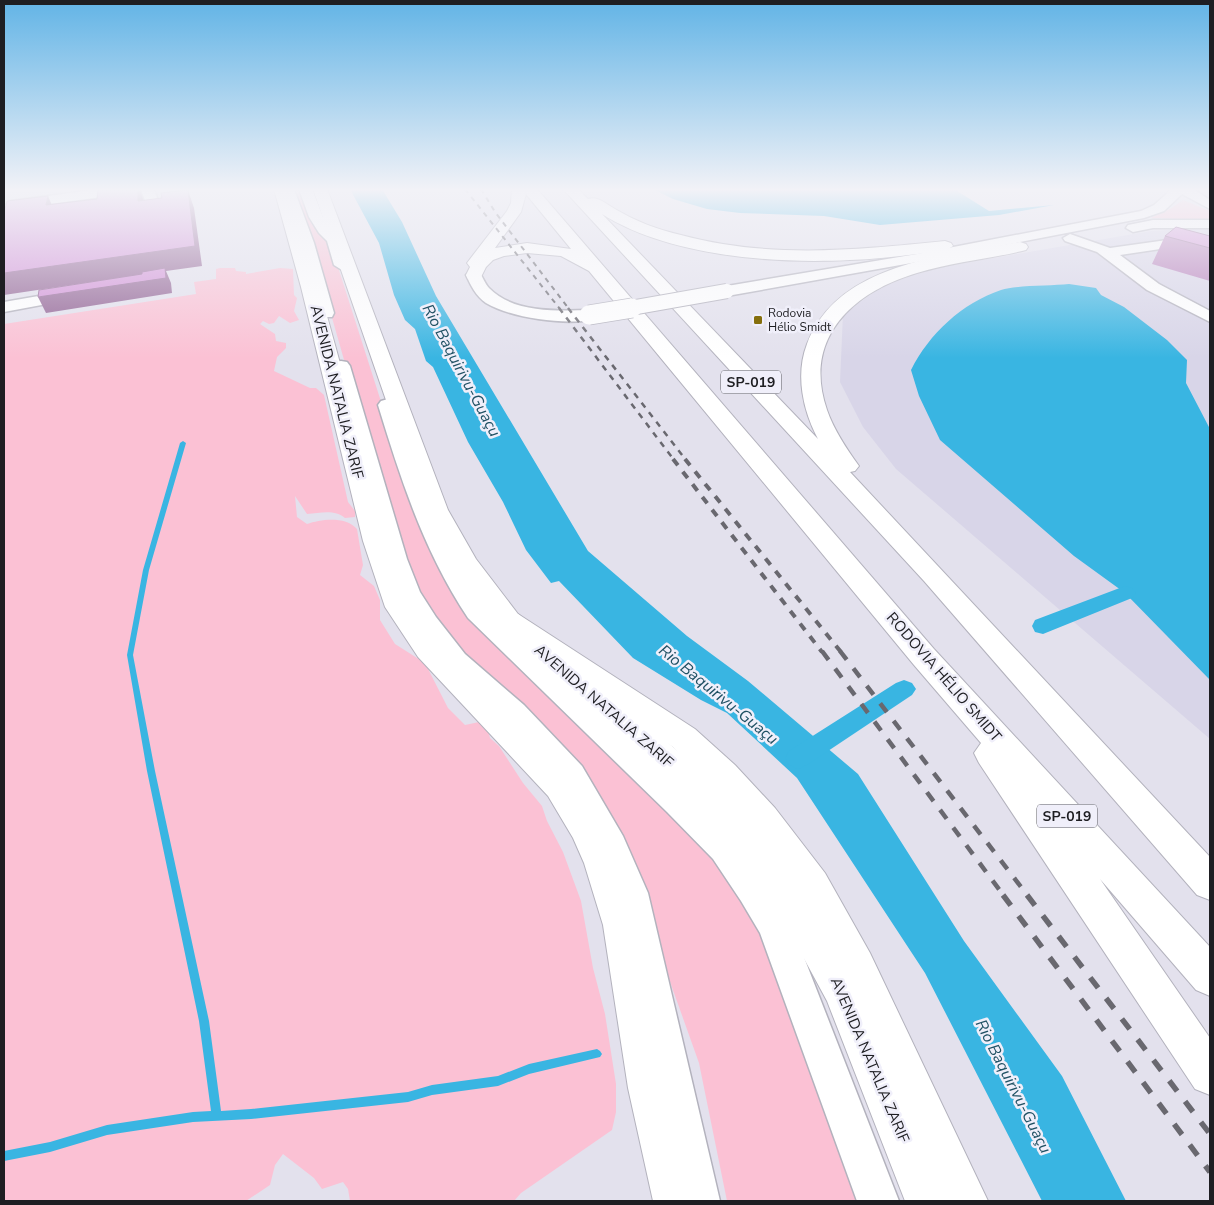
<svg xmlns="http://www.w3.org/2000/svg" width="1214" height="1205" font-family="'Nunito Sans',sans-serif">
<rect width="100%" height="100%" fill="#e3e1ed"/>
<path fill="#d8d5e8" d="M1199,228L1210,229V739L896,469L863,427L840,382L843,314L880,288L924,270L1151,231Z"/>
<path fill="#fbc1d4" d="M291,189H301L330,242L408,486L705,844L759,923L786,1007L856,1201H727L699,1063L658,948L420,607L368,444L313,251Z
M1183,200L1210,211V220L1151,218L1170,209Z
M220,268H235L236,271L246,272V274L280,268L293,269L294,295L297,298L294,311L299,320L290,323L279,316L274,323L269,324L263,321L260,324L275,334L276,341L286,343V348L277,357L274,371L310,388H316L324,395L348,502L355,511V517L345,518C335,509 320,513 307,514L295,496L297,517L307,524C321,519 346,516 357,529L363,565L360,575L374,586L380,600V620L395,644L425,663L448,708L465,725L479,722L488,730L490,738L499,746L523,783L542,806L547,821L563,852L581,901L593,968L605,1014L616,1084V1112L612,1130L521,1193L514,1201H350L348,1189L343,1182L322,1189L314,1178L283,1154L275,1165L270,1185L246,1201H4V324L196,294L194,282L216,279V269Z"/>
<path fill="#39b5e2" d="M350,189H382L402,222L436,296L588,551L687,636L748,681L858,774L964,941L1062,1076L1126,1201H1042L925,973L797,778L727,713L701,700L633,658L559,581L551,583L526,550L503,502L468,442L433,367L426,361L415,329L405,320L394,295L379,243Z
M653,189H954L989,211L1054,205L999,215L880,225L824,216L740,213L707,209L673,199Z
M1069,284L1096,288L1101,295L1124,307L1167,340L1187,360L1186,383L1210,429V680L1125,593L1074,556L940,440L919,396L911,370C929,334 962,303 1001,290C1017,285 1051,286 1069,284Z"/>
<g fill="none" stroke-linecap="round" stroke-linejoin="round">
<path fill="#39b5e2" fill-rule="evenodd" d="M183,441L186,443L149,570L133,655L155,771L209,1021L221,1111L251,1109L408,1092L432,1085L498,1076L529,1064L597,1049L600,1051L602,1054L600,1057L529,1074L498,1086L432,1095L408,1102L251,1119L193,1122L107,1135L50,1152L4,1161V1151L50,1142L107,1125L193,1112L211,1111L199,1021L147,771L127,655L143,570L180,443Z"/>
<path fill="#39b5e2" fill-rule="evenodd" d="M1125,586L1132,588L1136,593L1132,598L1043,634L1035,632L1032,626L1035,620Z
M904,680L912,683L916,689L912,695L807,765L798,769L789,765L785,758L789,751L896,683Z"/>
<g stroke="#b3b2bd" stroke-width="3">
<path id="minor" d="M100,189H137L131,193L20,208L13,212L9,229L4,230V206L11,201Z
M141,189H154L162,212L160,215H150Z
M284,189H294L295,192L314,243L334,313L332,317H320L318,313L300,243L283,192Z
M299,189H312L323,217L341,239L350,265L347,268L342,270L334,265L327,241L319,233L309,217Z
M1172,189H1193L1210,200V209L1182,194L1164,211L1144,218L917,262L727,296L719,291L727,286L917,254L1141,211L1154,205Z
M1153,220H1210V228H1153L1133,232L1126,228L1128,225Z
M1070,234L1110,248L1167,240L1198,246L1200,249L1193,253L1167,248L1120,255L1159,284L1210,311V322L1147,290L1097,252L1065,241L1063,238Z
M474,270L479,272C483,277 485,284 489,288C513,313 557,311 589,310L595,311L597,315L595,319C567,326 511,318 486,303C476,296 471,286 466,275Z
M73,290L81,295L79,298L4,312V302Z
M341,361L347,362L350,366L407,559L420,592L436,617L465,654L524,705L582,766L623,836L648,893L720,1201H678L614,893L598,852L560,784L504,721L447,668L418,631L396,593L383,559L332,366L335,362Z
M388,399L395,401L398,405C421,475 443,545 486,606L689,792L735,839L765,879L791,924L899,1201H857L760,933L741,901L713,859L667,812L468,618C424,552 401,480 378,405L381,401Z"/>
</g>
<g stroke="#b3b2bd" stroke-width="2">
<path id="major" d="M274,189H288L319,287L389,541L412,604L438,641L572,776L599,818L620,863L641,925L672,1088L699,1201H653L628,1088L603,925L584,863L573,838L548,796L418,657L385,607L363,541L301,287Z
M313,189H327L448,510L476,559L518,614L729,795L801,881L857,975L951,1201H905L827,1001L775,905L705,817L498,628L452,564L424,510Z"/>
</g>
<g stroke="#b3b2bd" stroke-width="2">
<path id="highway" d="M512,189H537L934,649L1210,947V996L1196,990L1100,879L1210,1038V1095L1195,1089L979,763L974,753L981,743L914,665L589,271L561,256L527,253L504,256L493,260L486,267L480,279H468L466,275L470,267L467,263L507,211L511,203ZM526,194L571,249L527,243L495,248L521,212Z
M563,189H578L588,199C598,196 606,204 615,209C635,221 659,230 681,235C771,259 854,250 945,241L951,243L953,246L945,251C913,254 882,259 850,260C773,264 668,256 602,214L818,439C803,411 795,375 807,344C838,262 946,256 1020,242L1026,244L1028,247L1026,250C990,259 953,262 917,273C853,292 802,338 827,410C834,430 846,448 859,466L855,471L850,472L1210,857V900L1197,895L924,581Z
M508,611L518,614L695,729L735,765L775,808L825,873L870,953L988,1201H941L842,981L799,897L751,830L711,785L673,747L498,628L494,621L498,614Z"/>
</g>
<use href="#minor" fill="#fff" fill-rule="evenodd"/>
<use href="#major" fill="#fff" fill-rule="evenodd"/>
<use href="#highway" fill="#fff" fill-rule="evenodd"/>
<path stroke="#69686f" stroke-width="2" stroke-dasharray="5 5" stroke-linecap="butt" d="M465,189L560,309
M481,189L495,212L569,309"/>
<path stroke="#69686f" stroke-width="2.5" stroke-dasharray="6 6" stroke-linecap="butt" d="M559,308L674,460
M568,308L686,460"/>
<path stroke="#69686f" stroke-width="4" stroke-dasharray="8 8" stroke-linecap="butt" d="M673,459L822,652
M685,459L841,652"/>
<path stroke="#69686f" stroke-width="4.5" stroke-dasharray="11 11" stroke-linecap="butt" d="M822,651L1004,896
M840,651L1028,896"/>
<path stroke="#69686f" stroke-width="5.5" stroke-dasharray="13 13" stroke-linecap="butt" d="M1003,895L1210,1172
M1027,895L1210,1134"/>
<g stroke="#b3b2bd" stroke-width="16" stroke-linecap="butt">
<path id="minor-bridge-far1" d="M625,309L727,291"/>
</g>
<g stroke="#b3b2bd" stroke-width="21" stroke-linecap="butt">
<path id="minor-bridge" d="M589,315L632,308"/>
</g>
<use href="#minor-bridge-far1" stroke="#fff" stroke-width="14"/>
<use href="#minor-bridge" stroke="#fff" stroke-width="19"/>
</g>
<path fill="#b57cb9" d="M1165,236H1210V281L1152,264Z"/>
<path fill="#936596" d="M138,189H140L144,202L138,201Z
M188,190L194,208L202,266L166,271L171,283L172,293L46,313L38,297L165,271L4,295V273Z
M48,196L56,215L46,205Z"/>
<path fill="#d290d7" stroke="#936596" d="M98,189H138V201L162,198L161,193L188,190L195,246L4,273V213L7,201L48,196L46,205L97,199Z
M1176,227L1210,236V248L1165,236Z
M165,268L166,278L38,297L39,290L142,274V272Z"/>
<linearGradient id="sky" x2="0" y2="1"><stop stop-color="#62b4e6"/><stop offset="0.53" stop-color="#f2f2f7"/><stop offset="1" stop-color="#f2f2f7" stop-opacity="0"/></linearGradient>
<rect width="1214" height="358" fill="url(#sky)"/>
<rect fill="#856f0d" stroke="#f0effa" stroke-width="2" x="753" y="315" width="10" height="10" rx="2.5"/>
<g text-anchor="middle" stroke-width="5" stroke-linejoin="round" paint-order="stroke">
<g font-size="12" fill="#1e1e22" stroke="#f0effa" text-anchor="start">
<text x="768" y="317">Rodovia<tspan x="768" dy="14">Hélio Smidt</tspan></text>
</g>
<g fill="#f0effa" stroke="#5d5d63" stroke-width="1">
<rect x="721" y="370.5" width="60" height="23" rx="4"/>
<rect x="1037" y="804.5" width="60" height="23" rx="4"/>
</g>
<g font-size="14" font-weight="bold" fill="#1e1e22">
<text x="751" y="387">SP-019</text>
<text x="1067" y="821">SP-019</text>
</g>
<g font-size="15" fill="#1e1e22" stroke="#f0effa">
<text transform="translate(337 392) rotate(76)" y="5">AVENIDA NATALIA ZARIF</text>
<text transform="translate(944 677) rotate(49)" y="5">RODOVIA HÉLIO SMIDT</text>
<text transform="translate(604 706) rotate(41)" y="5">AVENIDA NATALIA ZARIF</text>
<text transform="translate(870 1060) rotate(67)" y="5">AVENIDA NATALIA ZARIF</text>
</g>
<g font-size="16" font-style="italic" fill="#205164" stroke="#f0effa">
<text transform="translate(462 370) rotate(62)" y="6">Rio Baquirivu-Guaçu</text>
<text transform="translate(719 694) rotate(39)" y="6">Rio Baquirivu-Guaçu</text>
<text transform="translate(1014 1086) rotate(63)" y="6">Rio Baquirivu-Guaçu</text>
</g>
</g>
<rect width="1214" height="1205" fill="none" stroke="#1e1e22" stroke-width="10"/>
</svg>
